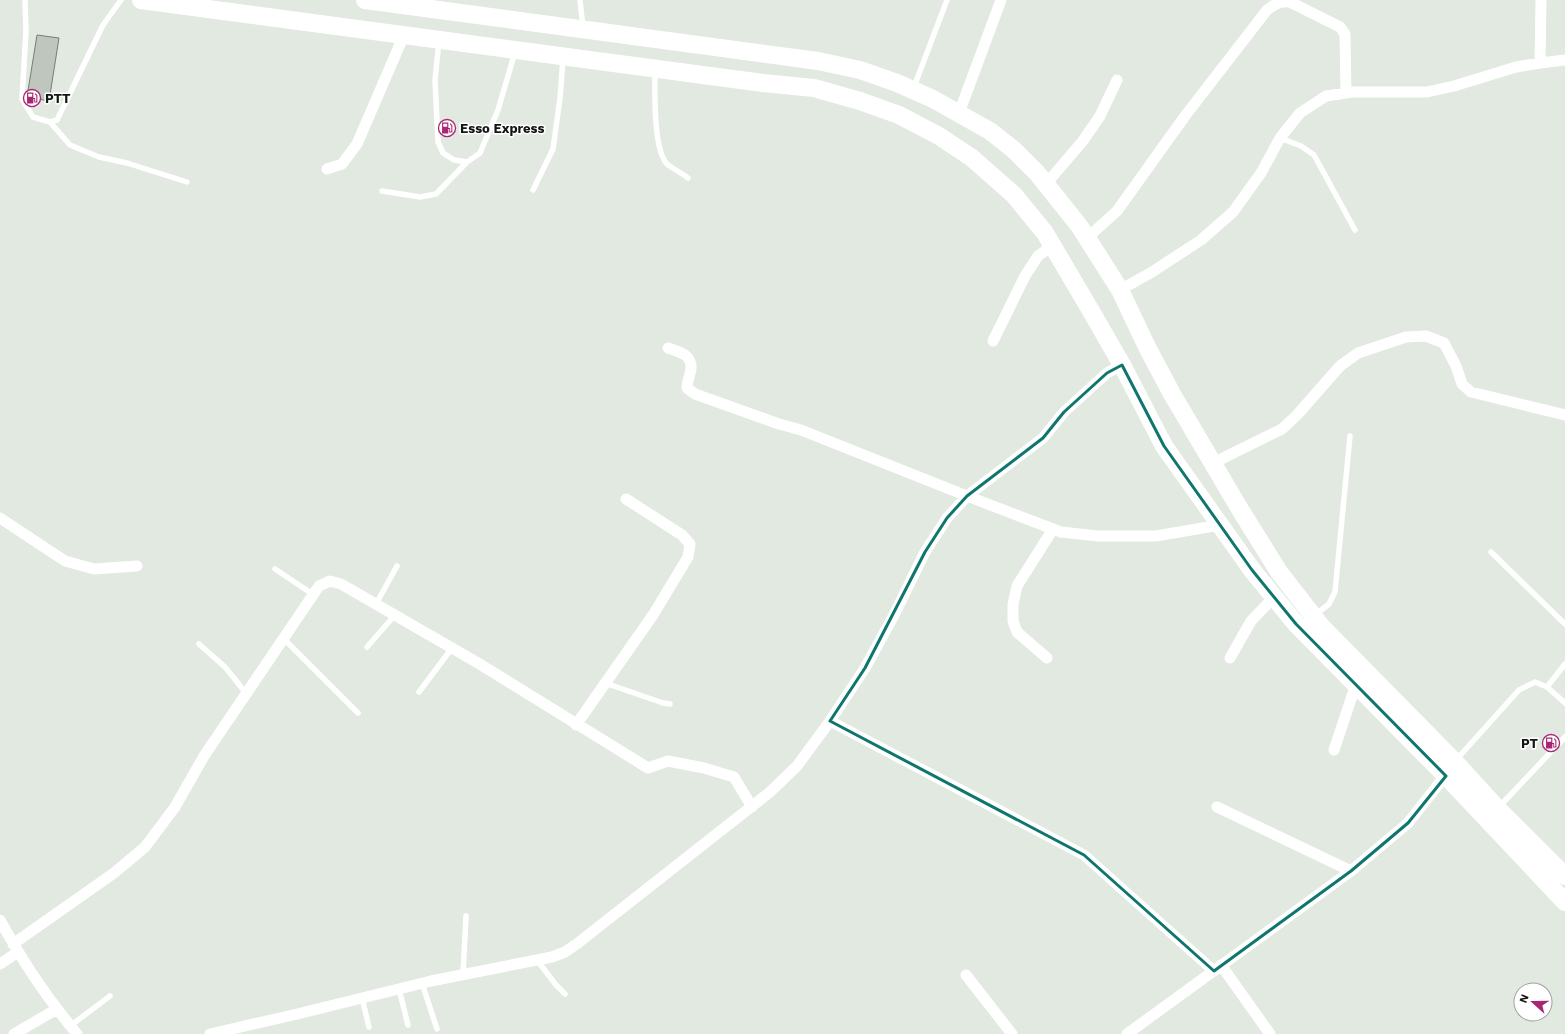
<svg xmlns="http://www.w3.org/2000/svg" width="1565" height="1034" font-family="'Work Sans',sans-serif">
<rect width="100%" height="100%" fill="#e1e9e0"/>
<path fill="#bfc6bd" stroke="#767d75" d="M37,35L59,38L49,101L27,97Z"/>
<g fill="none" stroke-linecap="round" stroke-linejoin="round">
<path stroke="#fff" stroke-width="5.5" d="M25,0L26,31L22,99L33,117L50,122L57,120L103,25L121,0
M580,0L583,28
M439,41L435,80L438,142L443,153L454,160L467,162L480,153L498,110L515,52
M655,72C655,92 653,149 667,164C673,169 682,173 688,178
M914,87L947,0
M50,122L70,145L99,157L127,163L187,182
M1280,138L1301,146L1314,155L1355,230
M533,190L553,149L560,98L563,58
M382,191L420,197L436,194L467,162
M1491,552L1565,624
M275,569L314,595
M376,604L397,566
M1315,615L1329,604L1335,592L1350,436
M284,639L358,713
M199,644L225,667L246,693
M367,647L395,615
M605,683L663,703L670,704
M1547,687L1565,664
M419,692L452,648
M1456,760L1519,690L1535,682L1547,687L1565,703
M1499,807L1565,737
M537,960L556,985L565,994
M463,974L466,916
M422,983L437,1029
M399,989L408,1025
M362,998L369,1027
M70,1026L110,996"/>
<path stroke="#fff" stroke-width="11" d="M1540,63L1541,0
M959,113L1001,0
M327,169L342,164L357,144L404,35
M1046,184L1082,142L1100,116L1117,80
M1087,238L1117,211L1185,116L1267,10C1275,4 1280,1 1290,2L1340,27L1345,34L1346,93
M1120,290L1152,272L1201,240L1233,212L1261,173L1280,138L1300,113L1326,96L1352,92H1427L1454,86L1516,67L1540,63L1565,60
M993,341L1025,276L1038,256L1052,246
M668,348C679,352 692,354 691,369C690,376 687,381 687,388L695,394L779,424L801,430L967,496L1061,532L1098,536H1156L1220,525
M1213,463L1282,429L1297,415L1340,366L1358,353L1406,337L1426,336L1444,343L1456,366L1462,384L1471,392L1565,415
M0,518L65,561L94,569L137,566
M1047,658L1017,632L1013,621V604L1017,586L1053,529
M1230,658L1251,621L1274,597
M830,721L1084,855L1214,971
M576,725L653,615L688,557L690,544L682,535L626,499
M1334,750L1356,684
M1217,807L1351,871
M0,920C22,961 48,999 77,1034
M13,944L114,873L145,847L175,807L204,756L319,586L330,581L341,584L478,663L648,768L668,761L704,768L734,777L752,807
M0,964L18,952
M1221,965L1270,1034
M966,975L1012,1034
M14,1034L57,1009
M210,1034L293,1015L431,981L552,957L565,952L578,943L770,792L797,766L830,721L865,668L894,615L925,552L947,518L967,496L1043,438L1064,412L1107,373L1122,365
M1127,1034L1351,871L1408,823L1449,771"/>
<path stroke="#fff" stroke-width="18" d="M141,0L763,83L814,88L860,101L899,115L939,136L972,158L1014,195L1045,233L1091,311L1122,365L1164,446L1252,570L1296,624L1446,776L1565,902
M365,0L818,61L860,70L897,83L933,99L990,131L1014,150L1037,173L1080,227L1120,290L1147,347L1172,394L1241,511L1279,572L1321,626L1455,762L1497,808L1565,876"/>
</g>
<path fill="none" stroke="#0f766e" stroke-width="3" stroke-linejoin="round" d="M1122,365L1164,446L1252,570L1296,624L1446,776L1408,823L1351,871L1214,971L1084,855L830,721L865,668L925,552L947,518L967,496L1043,438L1064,412L1107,373Z"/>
<defs>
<g id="fuel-ring" transform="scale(0.9)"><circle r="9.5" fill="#fff" stroke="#a92672" stroke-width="1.5"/><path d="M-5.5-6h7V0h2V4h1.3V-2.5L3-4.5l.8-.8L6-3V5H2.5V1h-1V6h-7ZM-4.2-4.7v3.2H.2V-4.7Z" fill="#a92672"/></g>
</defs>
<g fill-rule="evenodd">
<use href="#fuel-ring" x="32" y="98"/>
<use href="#fuel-ring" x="447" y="128"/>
<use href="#fuel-ring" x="1551" y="743"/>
</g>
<g text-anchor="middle" stroke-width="3" stroke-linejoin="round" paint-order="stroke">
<g font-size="13" font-weight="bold" fill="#131613" stroke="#fff" text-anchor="start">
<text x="45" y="103">PTT</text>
<text x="460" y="133">Esso Express</text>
<text x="1538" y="748" text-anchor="end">PT</text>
</g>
</g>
<g transform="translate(1533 1002) rotate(291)"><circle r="19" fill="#ffffff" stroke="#a1a2a1"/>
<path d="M0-3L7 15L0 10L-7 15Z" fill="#a92672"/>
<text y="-6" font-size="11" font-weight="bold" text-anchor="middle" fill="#131613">N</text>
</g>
</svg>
